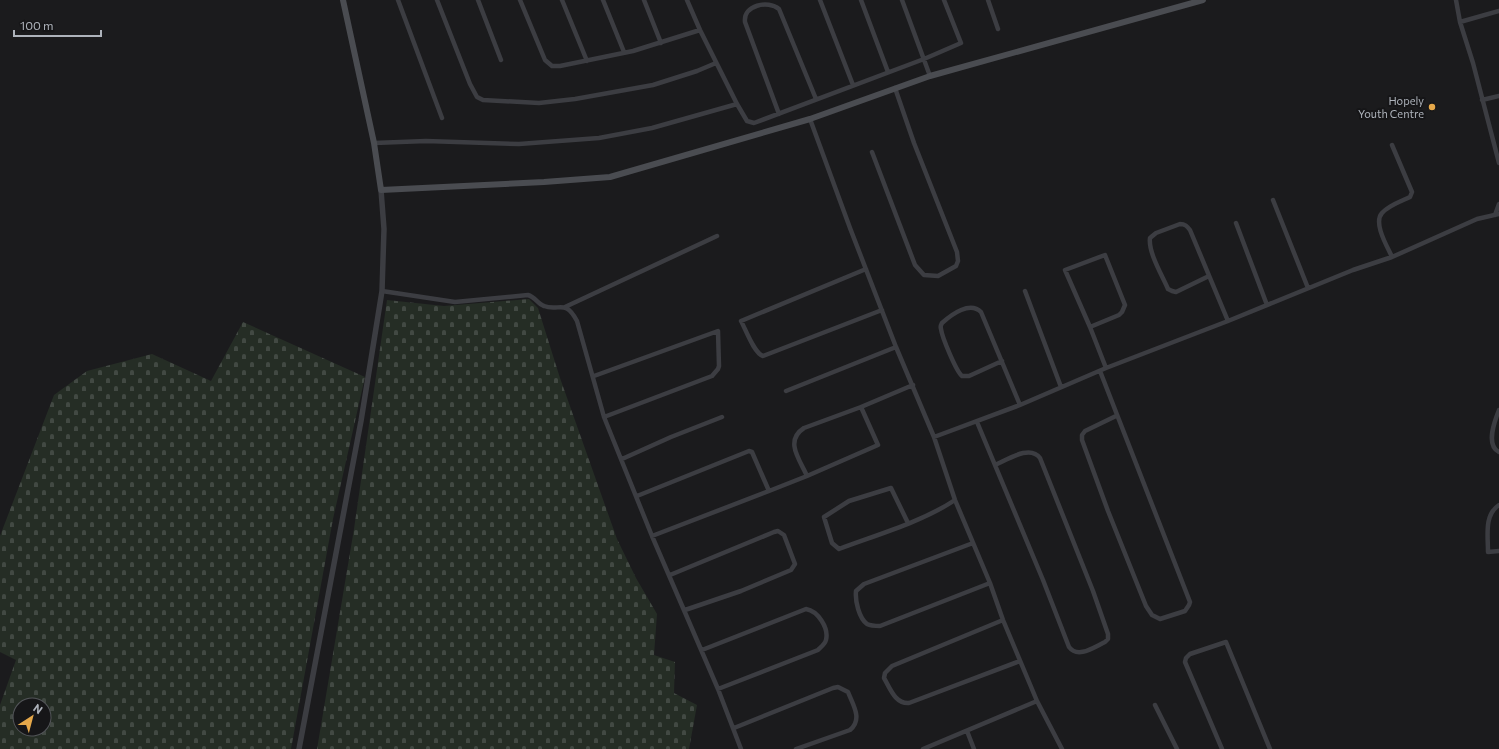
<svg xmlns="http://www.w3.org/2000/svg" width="1499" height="749" font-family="Commissioner,sans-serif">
<defs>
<pattern id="cemetery-stones" width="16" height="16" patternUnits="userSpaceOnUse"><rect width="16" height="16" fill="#252d25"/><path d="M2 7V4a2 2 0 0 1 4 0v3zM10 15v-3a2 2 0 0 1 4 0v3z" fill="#424943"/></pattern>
</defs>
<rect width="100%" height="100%" fill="#1b1b1d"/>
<path fill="url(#cemetery-stones)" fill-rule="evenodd" d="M529,299L538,308L560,378L617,539L636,578L657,614L654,655L675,662L674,693L697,705L689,749H317L354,529L387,300L444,306Z
M243,322L365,377L333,519L291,749H0V705L16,660L0,652V536L54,395L87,371L152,354L211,381ZM20,705H44V729H20Z"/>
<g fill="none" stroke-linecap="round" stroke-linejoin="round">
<path stroke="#3c3d42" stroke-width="4.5" d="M398,0L442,118
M437,0L470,84L477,97L483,100L539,103L575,99L653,85L697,71L716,63
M478,0L501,60
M520,0L545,60L552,66H560L633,51L700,30
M562,0L587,61
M603,0L624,52
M644,0L661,43
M687,0L700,30L737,104L747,121L754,123L924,59L961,43L944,0
M820,0L853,85
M861,0L888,72
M902,0L930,76
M988,0L998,29
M1456,0L1460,22L1499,11
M1460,22L1473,63L1499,163
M1482,100L1499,96
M779,114L745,22C743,5 768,0 779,9L816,99
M810,119L850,228L896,347L934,437L955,500L990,583L1003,620L1037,701L1062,749
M374,143L426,141L519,144L599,138L652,128L737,104
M872,152L915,265L924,275L938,276L956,266L958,261L957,252L914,143L895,88
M1273,200L1308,288
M1495,215L1499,204
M1236,223L1267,305
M1392,257C1387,246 1373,223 1382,213C1389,205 1402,201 1410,197L1412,192L1392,145
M866,269L741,321C746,330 754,353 763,356L882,310
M1209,276L1176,292L1172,291L1168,289C1162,275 1148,252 1150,238L1156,233L1180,224C1185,224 1187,226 1190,230L1228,321
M382,291L455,302L528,295C535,297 538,304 544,306C559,312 565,298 577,321L604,417L652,536L718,689L741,749
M1025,291L1061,387
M565,307L717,236
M1090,327L1119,315L1122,312L1125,305L1105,255L1065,270L1090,327L1106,368
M1002,361L969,376H962C956,371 942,337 941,329C940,326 941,325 942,323C952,314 970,301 981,312L1020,405
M1100,371L1190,602L1189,605L1185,611L1160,619L1152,615L1146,606L1108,511L1082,440V435L1085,431L1116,416
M594,376L718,331L719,366L718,369L712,376L604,417
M786,391L896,347
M861,407L878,445L807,476C800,460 784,441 804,428L861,407L913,385
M1499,410C1495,420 1485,445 1499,452
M977,422L1043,580L1069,647C1078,659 1094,647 1105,642L1108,639V634L1093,591L1040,458C1030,444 1007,460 995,465
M934,437L1020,405L1106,368L1228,321L1353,270L1392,257L1477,219L1499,214
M622,459L671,437L722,417
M769,491L807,476
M637,496L749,451L752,452L769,491L652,536
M1499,505C1484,515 1488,535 1488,552L1499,551
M908,523L891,488L849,501L824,517L832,543L839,549C876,535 922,522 955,500
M973,543L864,584L856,591C855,601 859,618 867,624C871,626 876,626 880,626L990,583
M670,575L774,532L778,531L784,535L795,564L791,570L741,591L685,610
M1003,620L892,666L885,673L884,678C890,688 895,704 909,703L1020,661
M702,650L806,609C818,611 829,628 826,640C825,644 821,647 818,650L718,689
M1155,705L1177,749
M734,728L833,688L838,687L848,692C853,705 863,719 850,730L796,749
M967,731L974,749
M923,749L1037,701
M1222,749L1185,662L1186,658L1190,654L1226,642L1270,749"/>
<path stroke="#3c3d42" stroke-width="5.5" d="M299,749L361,421L382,291L384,229L381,190"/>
<path stroke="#4a4c51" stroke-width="6" d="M343,0L374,143L381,190L544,182L610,177L810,119L930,76L1203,0"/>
</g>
<circle fill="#e5a84a" stroke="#161618" stroke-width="1.5" cx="1432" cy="107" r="4"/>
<g text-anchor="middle" stroke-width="4" stroke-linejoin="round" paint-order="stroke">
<g font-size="11" fill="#aeb3bb" stroke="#161618" text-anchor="end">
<text x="1424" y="105">Hopely<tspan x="1424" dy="13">Youth Centre</tspan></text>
</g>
</g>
<g transform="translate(32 717) rotate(36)"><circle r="19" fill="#161618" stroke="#535559"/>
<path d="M0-3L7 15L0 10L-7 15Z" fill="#e5a84a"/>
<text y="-6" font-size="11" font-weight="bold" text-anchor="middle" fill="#aeb3bb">N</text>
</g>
<path d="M14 30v6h87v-6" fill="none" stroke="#aeb3bb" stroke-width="2"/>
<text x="20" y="30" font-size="12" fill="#aeb3bb" stroke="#161618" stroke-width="3" paint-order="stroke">100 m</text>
</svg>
